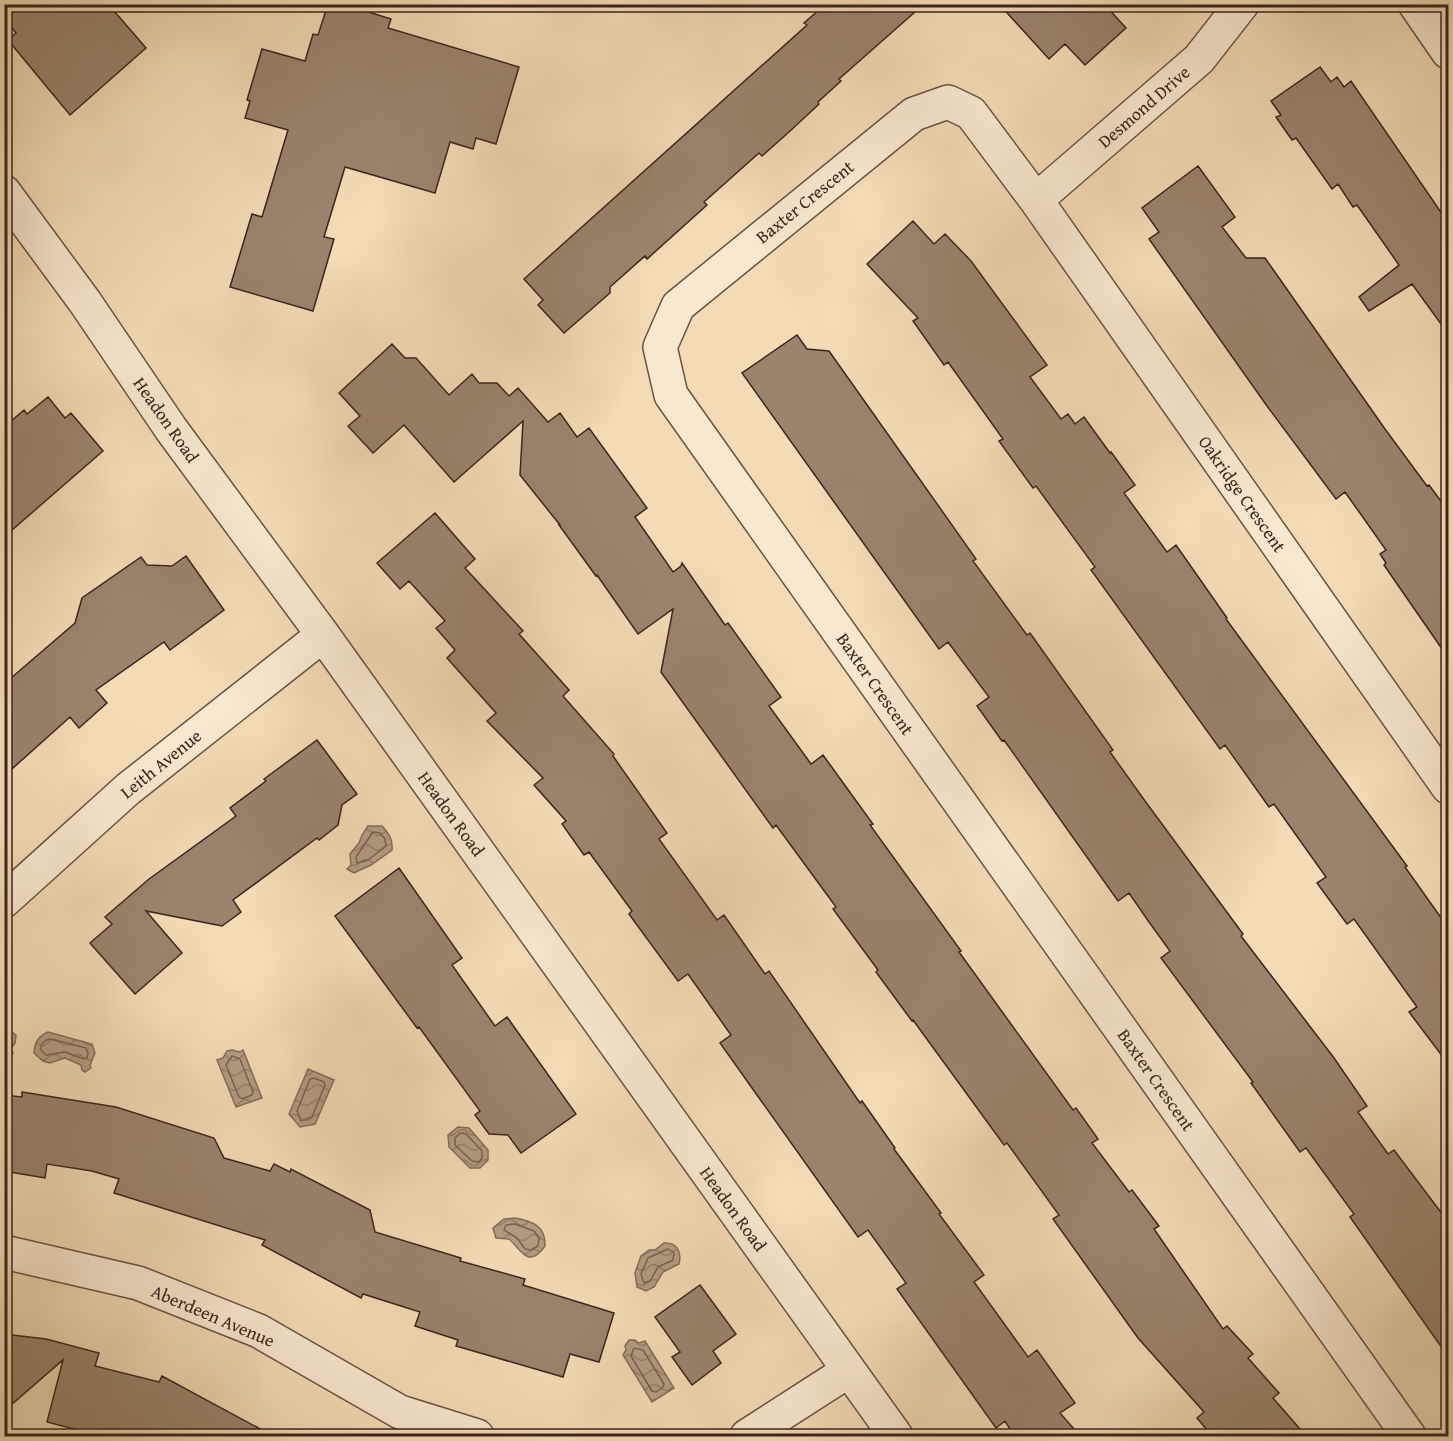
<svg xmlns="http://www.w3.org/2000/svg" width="1453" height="1441" font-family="'Gentium Book Plus',serif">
<defs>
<pattern id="water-waves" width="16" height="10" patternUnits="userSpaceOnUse" patternTransform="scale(1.5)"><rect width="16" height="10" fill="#b39d82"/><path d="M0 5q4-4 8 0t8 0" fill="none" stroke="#93806a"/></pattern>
</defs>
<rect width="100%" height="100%" fill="#f2dbb5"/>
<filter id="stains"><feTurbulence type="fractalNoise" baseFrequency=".00333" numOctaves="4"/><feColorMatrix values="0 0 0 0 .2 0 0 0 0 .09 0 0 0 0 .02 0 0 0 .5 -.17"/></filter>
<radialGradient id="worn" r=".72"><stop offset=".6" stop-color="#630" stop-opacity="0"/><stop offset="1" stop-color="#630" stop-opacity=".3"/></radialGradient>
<path fill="url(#water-waves)" stroke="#826d5a" stroke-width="1.5" d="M368,826H382C389,834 393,839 392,850L371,865L354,873L347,869L351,865L350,854L359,843L362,835Z
M4,1026L16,1035L15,1043L11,1049L13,1053L11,1056L6,1057Z
M48,1032L92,1044L95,1053L90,1065L91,1068L85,1072L82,1070L81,1065L65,1058L50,1063L43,1061L34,1053C35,1041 38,1037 48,1032Z
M232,1050L240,1052L243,1050L262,1098L236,1107L217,1060L223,1058L227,1051Z
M308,1069L334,1080L315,1124L300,1127L289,1114Z
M458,1127L469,1128L488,1150V1160L480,1168H470L449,1147L448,1135Z
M515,1218C532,1221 546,1226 545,1246C528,1270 521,1249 509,1239L496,1238L493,1228L504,1219Z
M664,1243C677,1242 682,1252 679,1264L663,1272L654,1287L646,1291L637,1287L635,1273L641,1256L649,1250H655Z
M629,1340H635L639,1343L645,1341L674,1388L652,1402L623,1355L626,1350L625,1346Z"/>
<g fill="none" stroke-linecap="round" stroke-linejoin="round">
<path stroke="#766250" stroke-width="1.5" d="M373,832L380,833L385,839L386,846L368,860L357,863L356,857Z
M50,1039L86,1048L88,1053L87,1058L84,1059L65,1052L46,1055L41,1050C40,1044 44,1040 50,1039Z
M232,1056L240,1059L253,1092L252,1095L242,1099L239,1097L226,1065Z
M314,1078L324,1082L325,1085L312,1117L301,1121L297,1111L310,1079Z
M460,1133L466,1134L482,1151V1158L479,1162L472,1161L455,1145V1138Z
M515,1224L534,1231L539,1238L538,1246L531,1250L525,1249L517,1238L504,1230L506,1225Z
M668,1249L674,1253L673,1260L658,1267L650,1281L644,1283L641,1274L648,1258Z
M634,1348L643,1350L664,1384L663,1387L656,1392L652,1391L631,1356Z"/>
</g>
<path fill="#99846d" stroke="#39261f" stroke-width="1.5" d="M4,4H108L146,48L70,115L8,40L16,33L4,19Z
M328,4H343L391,19L388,28L519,67L496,144L476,138L473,149L450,142L435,193L345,167L324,237L334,239L313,311L230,287L252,214L262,217L288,130L245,118L250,101L247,100L262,49L305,61L313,34L318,35Z
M826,4H924L839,79L841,81L818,102L819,104L789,132L762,156L759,153L704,202L707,205L647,259L645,256L610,287V293L564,333L538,305L543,300L524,279L807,25L804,23Z
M999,4H1104L1126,28L1085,65L1065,44L1049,59Z
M1320,67L1331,82L1337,77L1344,87L1351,81L1449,224V335L1412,284L1369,311L1359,297L1399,265L1357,205L1353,207L1338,184L1332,189L1296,138L1292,140L1276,117L1281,115L1271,101Z
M1198,166L1235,217L1222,227L1246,258H1265L1385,429L1427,486L1429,485L1449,512V659L1384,565L1386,563L1380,554L1386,550L1345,492L1336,499L1267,406L1149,239L1159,232L1142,208Z
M913,221L934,244L945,234L971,261L1047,365L1030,377L1061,419L1068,414L1075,424L1084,417L1110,453L1111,452L1135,485L1124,493L1167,552L1176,545L1227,618L1226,619L1407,866L1405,867L1449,929V1065L1409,1012L1417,1007L1354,919L1347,924L1317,883L1326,877L1274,804L1269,807L1225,745L1220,749L1091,570L1095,567L1036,486L1033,488L999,441L1003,439L948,362L944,365L913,321L918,318L867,264Z
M797,335L807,349L829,351L976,559L973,561L1027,635L1030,633L1113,750L1110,752L1145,801L1243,934L1241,936L1334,1058L1367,1106L1358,1112L1388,1154L1394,1150L1449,1223V1358L1350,1217L1354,1214L1306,1148L1300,1152L1251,1083L1253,1082L1161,958L1170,951L1149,922L1129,893L1118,901L1004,740L1002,741L977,706L989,697L948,642L939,649L742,373Z
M392,344L405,358H416L449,395L472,374L479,383H497L509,396L518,388L548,422L560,413L577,437L589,428L647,508L635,517L673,572L681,566L682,563L725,625L728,623L781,697L769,706L811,764L823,755L849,791L873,824L870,825L961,951L959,952L1003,1013L1073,1110L1076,1108L1098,1139L1092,1143L1129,1192L1132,1190L1159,1226L1154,1229L1223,1329L1227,1326L1253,1354L1248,1358L1279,1393L1273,1398L1307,1437H1213L1197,1418L1204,1412L1138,1338L1053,1219L1059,1215L1007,1143L1004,1145L913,1020L912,1021L876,972L878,970L833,909L836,907L776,825L773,828L661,672L673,609L638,634L597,575L596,576L559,525H560L520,475L523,421L454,482L404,425L373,453L348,426L360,416L339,393Z
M48,397L65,418L71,413L103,451L4,537V427L24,410L27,414Z
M435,513L475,559L465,568L523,631L519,634L569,690L563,696L614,754L613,756L667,833L659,839L717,920L724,915L765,974L769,971L860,1103L862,1101L895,1148L894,1149L941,1213L939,1214L984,1275L974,1282L1028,1357L1037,1350L1075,1403L1060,1413L1081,1437H1015L1005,1421L996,1428L897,1289L906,1283L868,1230L858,1237L720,1043L731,1035L688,974L678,981L629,914L632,911L589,852L584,855L562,824L566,821L534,785L543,778L487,721L496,713L447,658L455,650L436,628L445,621L409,581L400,589L377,563Z
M186,556L224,610L170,650L164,642L96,690L107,703L79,728L70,717L4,776V684L75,623L82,598L141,557L147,565L172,566Z
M317,740L357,794L342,805L338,825L319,840L317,838L233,900L241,912L222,926L146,911L182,953L135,994L90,943L112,924L105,917L149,879L236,816L230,808L266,781L264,779Z
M399,868L462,958L452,965L495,1026L507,1017L576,1114L521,1153L508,1135L489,1134L475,1115L480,1111L419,1027L417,1028L335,916Z
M22,1092L116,1107L214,1138L224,1158L270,1171L274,1164L290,1172L291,1169L370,1210L375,1232L461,1258L460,1261L525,1279L523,1285L614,1313L599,1362L570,1354L563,1377L456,1346L458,1340L415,1326L420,1312L363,1294L361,1298L262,1245L265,1240L114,1193L119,1179L92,1171L47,1164L45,1178L4,1171V1095L22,1097Z
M700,1285L736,1334L713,1351L721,1363L692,1385L672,1357L680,1352L655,1317Z
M4,1334L46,1339L99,1353L95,1366L159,1382L162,1376L275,1437H105L47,1422L63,1360L4,1411Z"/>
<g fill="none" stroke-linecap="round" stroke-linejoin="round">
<g stroke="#675344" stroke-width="36">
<path id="minor" d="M1415,4L1448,52
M4,192L85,302L171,429L323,635L896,1436
M1036,200L1199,59L1242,4
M4,901L128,789L323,635
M4,1252L138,1283L259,1331L400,1412L477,1436
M747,1436L848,1371
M1409,1436L671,395L660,347L678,306L914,114L948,102L971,113L1036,200L1448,787"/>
</g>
<use href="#minor" stroke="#f7e8cf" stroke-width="33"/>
</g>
<g text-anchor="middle" stroke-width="6" stroke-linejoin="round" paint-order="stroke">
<g font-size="18" fill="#39261f" stroke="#f7e8cf">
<text transform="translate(1144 107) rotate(-41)" y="6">Desmond Drive</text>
<text transform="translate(805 202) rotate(-39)" y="6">Baxter Crescent</text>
<text transform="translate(166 420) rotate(55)" y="6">Headon Road</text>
<text transform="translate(1242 494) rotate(55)" y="6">Oakridge Crescent</text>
<text transform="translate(875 684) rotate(55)" y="6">Baxter Crescent</text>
<text transform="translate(161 764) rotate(-39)" y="6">Leith Avenue</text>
<text transform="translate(451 814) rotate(54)" y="6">Headon Road</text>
<text transform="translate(1156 1080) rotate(55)" y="6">Baxter Crescent</text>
<text transform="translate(733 1209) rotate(54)" y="6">Headon Road</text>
<text transform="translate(213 1316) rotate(23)" y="6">Aberdeen Avenue</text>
</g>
</g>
<rect width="1453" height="1441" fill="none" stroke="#f2dbb5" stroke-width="24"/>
<rect x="6" y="6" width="1441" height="1429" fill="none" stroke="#39261f" stroke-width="3"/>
<rect x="12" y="12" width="1429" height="1417" fill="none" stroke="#39261f" stroke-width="1.5"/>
<rect width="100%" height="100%" filter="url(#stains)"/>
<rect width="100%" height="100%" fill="url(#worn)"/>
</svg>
